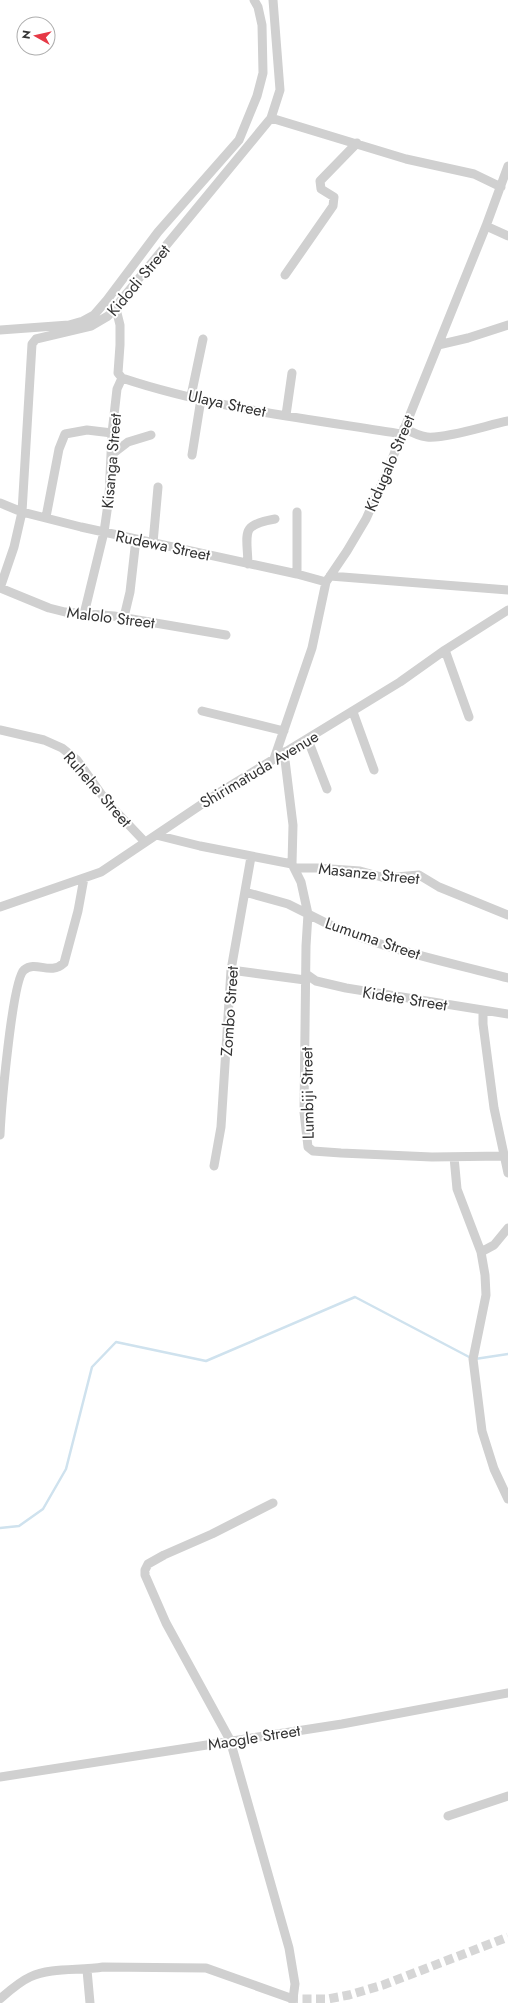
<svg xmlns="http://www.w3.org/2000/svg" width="508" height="2003" font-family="Jost,sans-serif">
<rect width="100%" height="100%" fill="#fff"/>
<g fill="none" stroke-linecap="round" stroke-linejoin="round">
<path stroke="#cfe2ee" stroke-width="2.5" d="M475,1359L508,1354
M0,1528L19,1526L43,1509L66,1469L92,1367L116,1342L206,1361L355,1297L471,1358"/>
<path stroke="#d6d6d6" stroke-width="9" stroke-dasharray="9 4.5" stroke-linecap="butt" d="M293,2003V1999H328L349,1995L383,1985L508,1937"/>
<path stroke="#d0d0d0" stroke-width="9" d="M271,118L406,159L474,174L501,187
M486,226L508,236
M285,275L333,206L334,197L321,189L320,181L357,143
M116,309L120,325V345L118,373L122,378C212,408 309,419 402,434
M0,330L69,325L83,321L94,315L107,300L158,232L239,140L257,96L263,73L262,25L258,7L254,0
M438,345L468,338L508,325
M191,396L203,339
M286,415L292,373
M404,428C411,432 419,436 427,437C445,439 488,425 508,421
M111,455L128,442L151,435
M192,455L201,399
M0,503L22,512L81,527L297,574L326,582
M297,512V574
M46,517L59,449L65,434L87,430L112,433
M153,543L158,487
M248,564C247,532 240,525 275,519
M330,576L508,590
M0,588L14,547L22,512L32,344L36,339L91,326L108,316L271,118L280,90L273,0
M0,588L49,608L65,612L114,616L226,635
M84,614L104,532L109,497L112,433L117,389L122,378
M124,617L130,592L136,539
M445,650L469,717
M202,711L284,731
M353,712L374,770
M0,730L44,740L62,748L77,760L107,802L145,842
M308,740L327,789
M284,752L293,825L292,864
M274,759L312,648L326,582L347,551L366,519L384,479L486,226L508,166
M156,835L200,846L292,864L301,882L308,914C369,947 441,960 508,978
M295,868H317L360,871L385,878L419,875L439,887L508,915
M245,892L288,904L308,914L306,946L304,1112L308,1147L313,1151L341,1153L432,1157L504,1156
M0,907L101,872L220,792L400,682L445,650L508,610
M231,970L305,980
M306,974L316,981L346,988L508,1014
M483,1010V1024L494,1108L508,1173
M0,1135C1,1112 12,980 24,970C36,960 50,976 64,963L78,911L84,878
M454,1157L457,1189L481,1252L485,1275L486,1295L473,1359L482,1431L494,1469L508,1499
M214,1166L221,1127L231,970L251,857
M481,1252L494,1245L508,1228
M0,1777L342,1724L508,1693
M448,1816L508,1796
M87,1970L90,2003
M0,1999C9,1991 19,1982 30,1977C51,1967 80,1971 103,1967L206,1968L293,1999L295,1984L289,1948L230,1740L166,1623L145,1575V1570L148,1564L164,1555L212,1534L273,1503"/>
</g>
<g text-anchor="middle" stroke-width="4" stroke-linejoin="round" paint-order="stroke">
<g font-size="16" fill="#333" stroke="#fff">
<text transform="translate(138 280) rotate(-50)" y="6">Kidodi Street</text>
<text transform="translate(227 403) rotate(12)" y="6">Ulaya Street</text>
<text transform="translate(111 461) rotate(-85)" y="6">Kisanga Street</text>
<text transform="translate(389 463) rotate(-67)" y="6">Kidugalo Street</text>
<text transform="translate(163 545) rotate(12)" y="6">Rudewa Street</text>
<text transform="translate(111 617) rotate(7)" y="6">Malolo Street</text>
<text transform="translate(259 769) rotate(-31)" y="6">Shirimatuda Avenue</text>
<text transform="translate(98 789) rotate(49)" y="6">Ruhehe Street</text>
<text transform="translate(369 873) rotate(6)" y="6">Masanze Street</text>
<text transform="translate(373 938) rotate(19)" y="6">Lumuma Street</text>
<text transform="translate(405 998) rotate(9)" y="6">Kidete Street</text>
<text transform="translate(229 1011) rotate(-86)" y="6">Zombo Street</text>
<text transform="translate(307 1093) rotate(-91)" y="6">Lumbiji Street</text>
<text transform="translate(254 1737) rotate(-9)" y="6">Maogle Street</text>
</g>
</g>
<g transform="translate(36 36) rotate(278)"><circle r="19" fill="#ffffff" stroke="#adadad"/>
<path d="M0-3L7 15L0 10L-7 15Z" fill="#e63946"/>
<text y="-6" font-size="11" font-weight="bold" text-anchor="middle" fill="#333333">N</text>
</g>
</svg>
